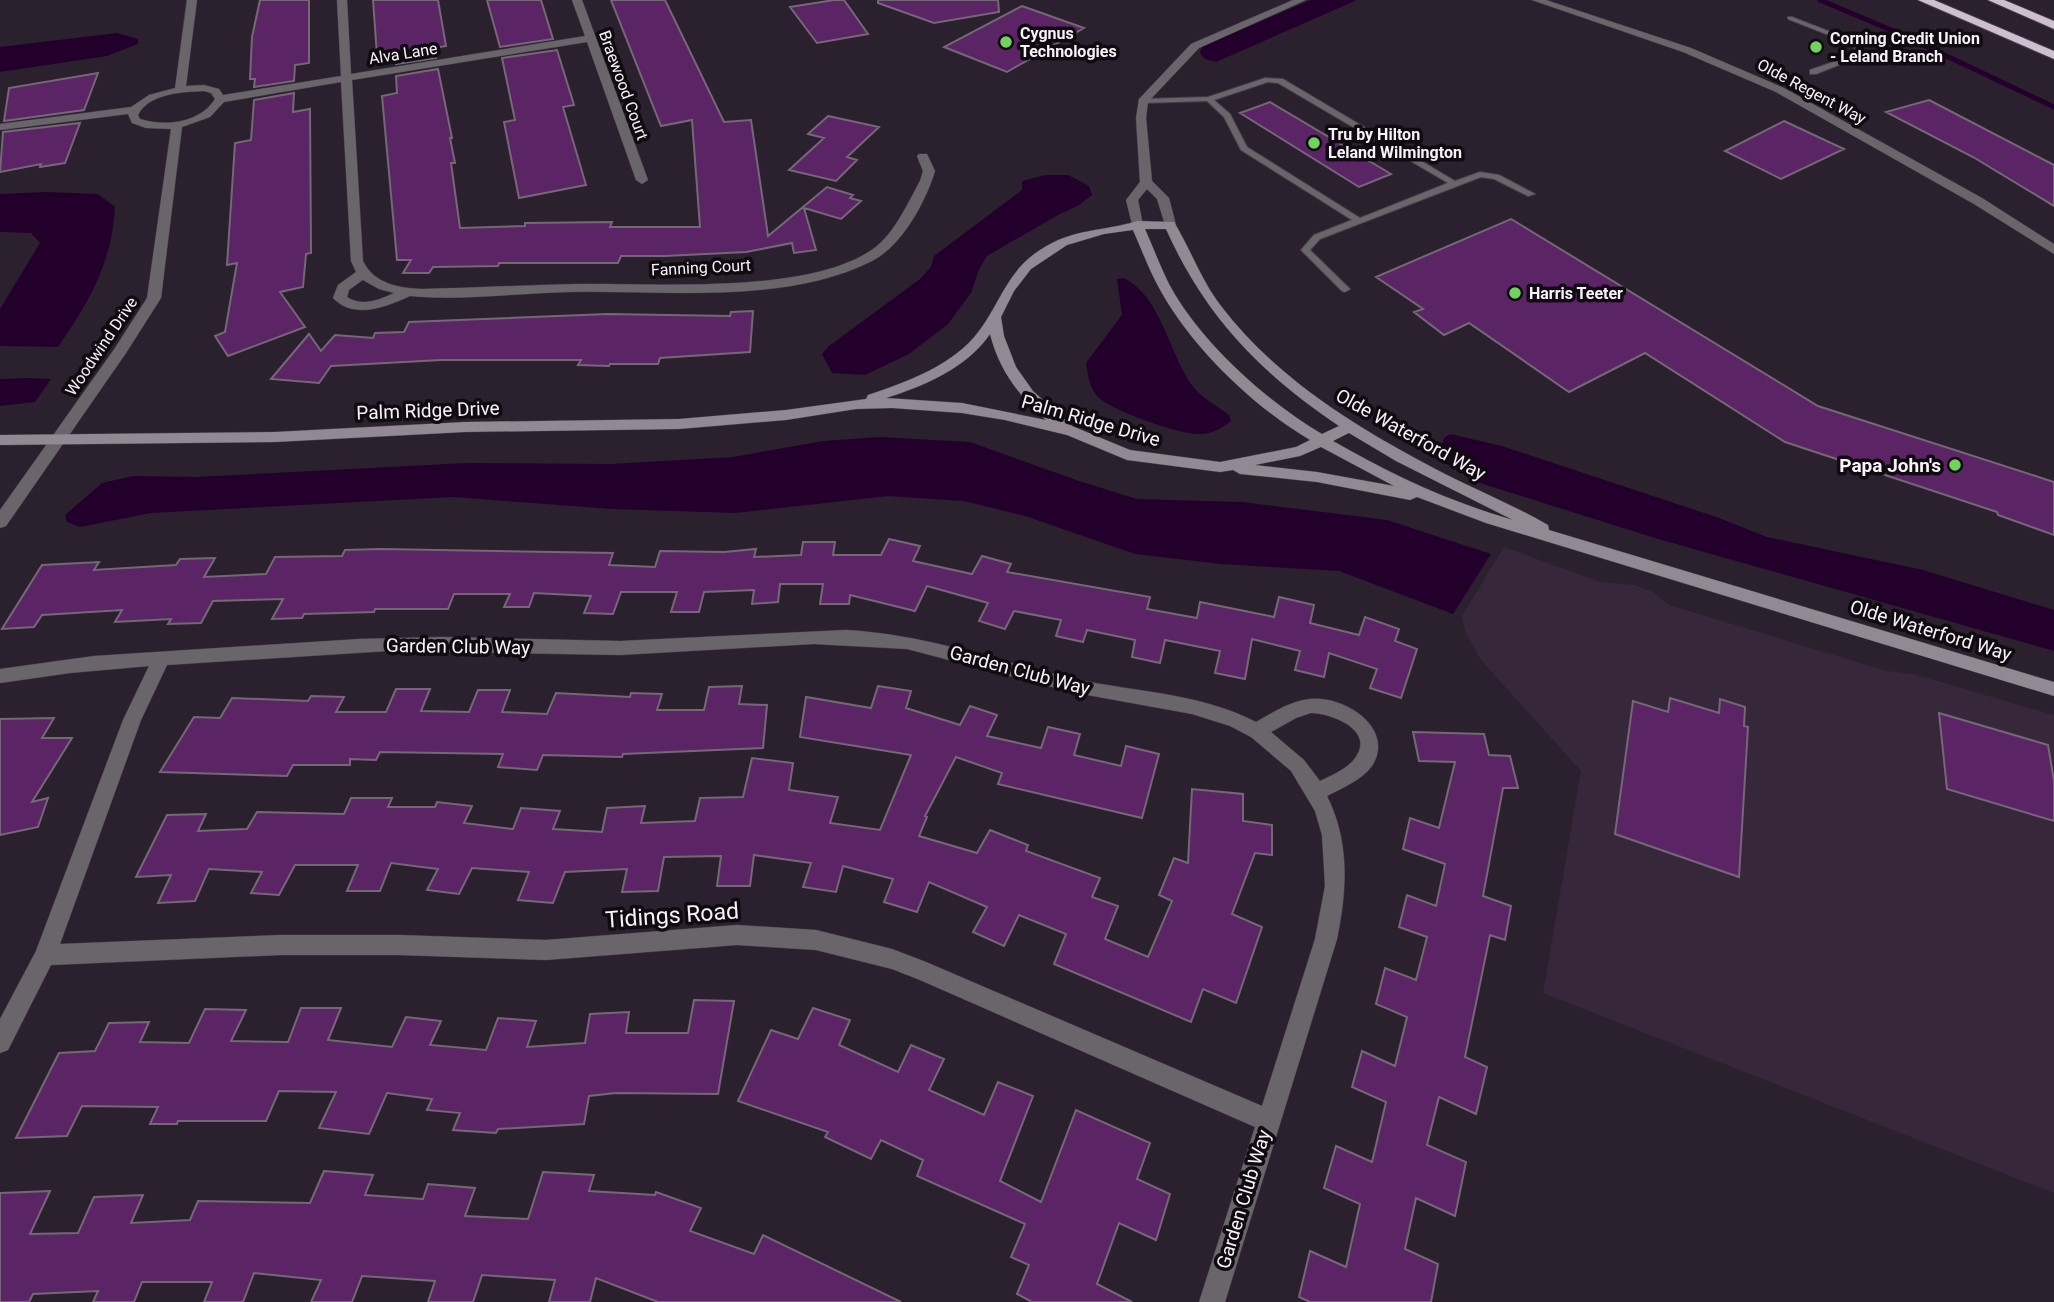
<svg xmlns="http://www.w3.org/2000/svg" width="2054" height="1302" font-family="Roboto,sans-serif">
<rect width="100%" height="100%" fill="#2b202d"/>
<path fill="#36273a" d="M1504,547L1600,582L1635,585L1653,592L1669,605L1887,671L1913,674L2054,715V1193L1543,993L1581,771L1480,659L1465,631L1462,616Z"/>
<path fill="#23002b" d="M1311,0H1357L1216,62L1205,59L1200,53L1202,46Z
M117,33L138,39V44L107,56L0,72V47Z
M1046,175H1068L1089,186L1092,195L1079,205L1058,215L987,256L979,269L971,293L948,324L909,354L865,375L832,373L822,354L829,346L920,279L931,267L934,256L1022,190V181Z
M47,192L98,194L115,207C112,263 89,302 58,347L0,346V309L40,243L31,233L0,232V194Z
M1124,278C1162,298 1168,351 1191,384C1199,396 1217,406 1229,415L1231,421C1222,428 1214,433 1202,434C1182,436 1114,411 1099,398C1089,388 1088,375 1086,363L1122,315L1117,279Z
M28,378L51,379L35,402L0,406V379Z
M1450,434L1502,446L1719,518L1767,537L1923,570L2054,610V651L1655,538L1483,484L1445,463L1440,452L1444,438Z
M880,437L970,442L1079,481L1137,499L1242,502L1387,520L1491,554L1453,614L1339,571L1221,564L1135,554L1025,516L964,501L888,496L735,513L613,509L453,497L151,513L80,527L67,522L65,515L102,483L133,476L196,477L466,463L610,464L733,457L823,441Z"/>
<g fill="none" stroke-linecap="round" stroke-linejoin="round">
<path stroke="#23002b" stroke-width="5" d="M1820,0L1898,33L2054,107"/>
</g>
<path fill="#5a2465" stroke="#746877" stroke-width="2" d="M260,0H309V63L295,65L294,81L254,87L255,79H250L252,37Z
M373,0H438L446,46L434,48L436,58L396,64L395,52L377,55Z
M487,0H541L553,39L500,47Z
M611,0H665L724,122L751,120L768,236L827,187L853,195L850,198L861,201L841,219L804,208L816,250L794,253L792,243L746,252L665,256H621L618,263H499L498,266L433,267L429,273H403L411,260H397L382,96L397,93L396,76L438,69L452,138H450L455,163H451L460,228L525,226V223L612,222L610,227H700L692,120L661,126Z
M834,0H844L868,34L817,43L790,7Z
M878,0H998L999,12L934,23L878,3Z
M1022,6L1084,28L1007,72L944,47Z
M557,50L574,105L563,107L586,185L519,198L504,122L515,120L502,58Z
M98,73L84,110L4,121L9,88Z
M294,93L293,112L310,109L311,253L306,254L303,287L280,292L305,327L228,356L215,336L225,332L237,263L227,265L235,143L251,140L254,100Z
M1929,100L2054,165V206L1973,157L1886,112Z
M1270,102L1391,174L1359,187L1240,113Z
M828,116L879,127L847,157L857,160L836,181L789,170L824,138L808,134Z
M1784,121L1844,149L1781,179L1725,151Z
M80,123L65,163L40,167L41,164L0,172L3,132Z
M1511,219L1818,406L2054,482V535L1998,515L1997,512L1785,442L1645,353L1569,392L1469,323L1444,335L1414,312L1423,309L1376,277Z
M753,311L750,352L660,358L658,364H610L609,366L578,365L581,360H441L331,366L319,383L271,379L309,334L321,351L335,335L373,338L375,333L404,332L409,322L607,314L730,316L731,312Z
M889,539L920,546L913,561L972,574L982,556L1011,564L1007,572L1150,597L1147,609L1197,618L1200,602L1274,617L1279,597L1314,605L1310,623L1359,635L1365,617L1399,629L1395,641L1417,649L1401,698L1370,688L1377,669L1329,653L1324,677L1295,670L1300,651L1252,639L1245,679L1215,673L1220,651L1165,640L1160,663L1132,657L1135,640L1087,630L1083,642L1056,636L1061,620L1014,611L1005,629L979,621L988,603L927,586L915,611L850,595L849,604H820L823,584H780L778,602L752,604L754,590L704,592L699,612H671L677,592H621L613,614L584,613L591,596L534,593L529,607H504L510,594H454L448,609H375L374,612L304,614L302,618L272,619L283,599L213,601L201,623L168,624L171,619L115,622L122,610L42,615L34,627L2,629L42,565L99,562L94,570L176,565L180,559L215,558L204,577L266,574L275,557L342,556L345,550L381,549L613,553L609,565L655,567L660,551L724,552L756,549L754,557L801,555L803,542H835L833,555H881Z
M742,686L739,704L767,705L763,748L623,754L622,757L543,755L537,770L498,767L503,754L380,752L376,760L350,759V765H293L287,776L160,772L194,717L220,718L232,698L308,701L311,696L344,697L336,712H386L396,689H430L421,711L469,712L478,690H510L502,712L547,714L556,693L630,697L631,693L662,694L657,710H704L709,687Z
M878,686L911,691L906,708L960,725L970,706L997,715L987,736L1041,748L1048,727L1080,734L1074,755L1121,766L1126,746L1159,754L1142,818L998,784L1002,773L956,757L925,816L927,817L919,836L977,853L990,830L1028,845L1026,851L1100,878L1092,897L1118,906L1105,939L1148,957L1172,901L1159,895L1174,858L1188,863L1192,789L1243,794V821L1272,825V855L1255,853L1232,914L1262,927L1236,1003L1203,989L1191,1022L1054,964L1066,934L1019,915L1004,946L973,932L987,907L929,882L917,912L884,902L893,879L843,866L836,892L803,887L811,863L754,855L750,886H717L721,856L664,857L658,891L622,892L627,869L565,872L553,903L518,900L529,872L472,868L459,894L427,890L438,869L391,863L380,891H347L358,865H295L279,895L251,893L262,872L209,869L195,901L158,903L171,875L136,877L167,815L206,814L198,831L247,829L257,812L344,814L351,798H392L388,807H435L437,802L472,806L464,823L513,829L521,808L560,811L553,829L602,832L607,808L645,806L641,823L695,821L700,798L743,797L752,758L793,763L789,790L838,797L830,823L880,830L911,755L800,737L806,697L871,708Z
M1670,698L1719,713L1720,699L1745,707L1744,726L1748,727L1739,877L1615,834L1633,701L1668,712Z
M1939,713L2048,745L2054,781V821L1947,789Z
M54,718L42,738H72L32,802L48,798L38,827L0,835V719Z
M1413,732L1484,734L1489,755L1510,756L1518,788H1503L1483,896L1511,906L1505,940L1490,935L1465,1057L1487,1067L1476,1114L1439,1097L1427,1145L1466,1162L1455,1216L1416,1198L1405,1249L1438,1264L1431,1302H1310L1299,1297L1310,1251L1346,1267L1360,1204L1324,1188L1336,1146L1372,1162L1386,1102L1352,1087L1362,1051L1395,1066L1407,1017L1376,1004L1385,968L1416,980L1427,937L1399,927L1407,895L1436,906L1445,864L1403,849L1410,818L1439,828L1455,762L1419,761Z
M694,1000L734,1001L718,1094L616,1093L589,1096L584,1124L498,1129L496,1133L453,1130L460,1113L427,1110L432,1099L387,1093L369,1134L319,1128L336,1092L279,1091L266,1121H178L177,1124H150L158,1107L82,1106L67,1136L16,1138L59,1053L95,1051L109,1023L149,1022L140,1042L189,1043L205,1009L246,1010L231,1041L288,1042L301,1008H341L328,1040L392,1047L406,1017L441,1021L430,1045L486,1050L498,1018L536,1021L527,1047L585,1043L590,1014L629,1012L626,1033H688Z
M813,1008L850,1020L839,1045L898,1072L911,1045L944,1059L929,1090L984,1115L998,1082L1033,1096L1000,1181L1041,1202L1076,1110L1150,1143L1137,1179L1170,1194L1156,1240L1119,1223L1097,1284L1132,1302H1032L1017,1294L1029,1265L1011,1257L1025,1224L917,1176L923,1160L881,1140L871,1159L825,1137L828,1132L738,1101L771,1030L798,1039Z
M324,1171L373,1175L365,1195L423,1199L428,1184L475,1188L465,1216L528,1219L543,1172L594,1175L589,1191L655,1195L656,1192L701,1208L690,1231L754,1254L763,1235L901,1302H658L596,1278L590,1302H549L555,1280L482,1275L473,1302H428L435,1281L362,1276L352,1302H311L321,1280L254,1273L243,1302H204L212,1282H142L134,1302H93L98,1291L33,1294L29,1302H0V1193L50,1191L30,1234L78,1233L94,1197L143,1195L131,1223L190,1220L198,1201L310,1203Z"/>
<g fill="none" stroke-linecap="round" stroke-linejoin="round">
<g stroke="#483d4a" stroke-width="2">
<path id="lane" d="M1788,17H1792L1859,43L1864,55L1816,74H1810V70L1856,54L1854,45L1788,19Z
M1265,78L1283,79L1455,181L1480,172L1499,175L1535,194L1528,196L1494,179L1481,177L1320,239L1310,250L1350,289L1345,292L1342,291L1301,250L1314,235L1352,220L1241,150L1224,117L1207,101L1143,103L1139,101L1143,99L1208,97ZM1268,82L1278,83L1448,183L1360,218L1247,147L1230,114L1214,100Z"/>
</g>
<g stroke="#483d4a" stroke-width="1">
<path id="street" d="M187,0H197L186,86L204,85L219,89L223,95L341,76L337,0H347L351,74L585,36L572,0H582L648,180L642,184L636,180L587,42L352,80L363,261C374,284 399,288 422,289C474,288 525,285 577,284C655,283 800,294 867,253C893,238 906,206 920,181L923,171L917,156L919,154H927L935,171C926,201 902,246 872,261C785,305 664,290 569,292C517,293 462,301 410,296C386,307 354,320 333,298L338,285L356,272L351,261L341,82L224,102L210,117L182,127L161,298L126,353L6,526L0,528V510L115,348L147,298L171,129L146,128L132,123L128,114L0,130V124L131,107L149,95L175,88ZM204,91L211,93L215,99C200,123 165,127 140,119L138,115C149,93 183,92 204,91ZM363,280L379,289L394,293C379,300 362,307 347,297L349,290Z
M1293,0H1306L1199,48L1148,102L1146,118L1152,181L1169,198L1176,225L1166,228L1157,199L1147,189L1138,200L1143,225L1133,228L1126,200L1140,182L1136,118L1139,99L1191,44Z
M1532,0H1546L1691,48L1784,88L1982,198L2054,244V254L1974,204L1776,92L1683,52Z
M846,630C930,635 995,661 1075,679C1135,692 1200,693 1256,722C1272,713 1290,701 1310,699C1344,695 1396,728 1372,766C1362,780 1342,788 1327,796C1350,842 1347,890 1337,939L1225,1302H1199L1255,1127L920,980L892,969L816,950L737,945L546,960L399,955H281L51,965L8,1050L0,1053V1019L36,951L123,720L149,666L70,673L0,683V669L94,656L359,639L442,637L620,641ZM814,644L907,649L1071,692L1192,714L1230,726L1251,737L1291,771L1315,811L1322,835L1325,886L1315,939L1262,1106L926,962L892,949L816,930L737,925L546,940L399,935H281L60,944L141,720L167,665L388,651L620,655ZM1311,713C1330,713 1373,729 1357,755C1350,768 1332,775 1320,781L1304,760L1271,732L1296,718Z"/>
</g>
<g stroke="#483d4a" stroke-width="1">
<path id="secondary" d="M1137,221L1174,222C1191,250 1201,280 1221,306C1279,382 1364,432 1447,475C1481,492 1515,506 1548,525L1549,530L2054,682V696L1486,523L1417,497L1410,500L1317,482L1240,474L1233,470L1220,472L1127,460L1067,435L1005,420L962,413L892,408L856,409L786,420L679,429L465,432L275,442L0,445V435L275,432L465,422L679,419L786,410L866,399L868,395C907,382 954,365 979,331C1000,303 1008,270 1040,250C1073,228 1102,232 1137,221ZM1145,229H1166C1205,316 1260,373 1339,426L1322,434C1266,401 1200,342 1169,284C1160,266 1153,247 1145,229ZM1133,230C1141,248 1148,267 1157,284C1188,344 1252,406 1310,440L1296,447L1220,462L1130,450L1072,426L1033,391L1016,367L1004,336L1001,317L1014,291L1031,269L1067,245L1104,234ZM990,334C999,370 1019,396 1046,420L962,403L886,398C924,386 967,368 990,334ZM1349,433L1396,461L1513,520C1450,502 1390,474 1333,441ZM1321,447L1394,486L1317,472L1255,465L1300,456Z"/>
</g>
<g stroke="#483d4a" stroke-width="2">
<path id="highway" d="M1918,0H1934L2054,51V59Z
M1988,0H2004L2054,21V29Z"/>
</g>
<use href="#lane" fill="#6a656b" fill-rule="evenodd"/>
<use href="#street" fill="#6a656b" fill-rule="evenodd"/>
<use href="#secondary" fill="#928994" fill-rule="evenodd"/>
<use href="#highway" fill="#cdbfd0" fill-rule="evenodd"/>
</g>
<g fill="#71d35e" stroke="#100b11" stroke-width="2.5">
<circle cx="1006" cy="42" r="7"/>
<circle cx="1816" cy="47" r="7"/>
<circle cx="1314" cy="143" r="7"/>
<circle cx="1515" cy="293" r="7"/>
<circle cx="1955" cy="465" r="7"/>
</g>
<g text-anchor="middle" stroke-width="7" stroke-linejoin="round" paint-order="stroke">
<g font-size="16" font-weight="bold" fill="#f8f1fa" stroke="#100b11" text-anchor="start">
<text x="1020" y="39">Cygnus<tspan x="1020" dy="18">Technologies</tspan></text>
<text x="1830" y="44">Corning Credit Union<tspan x="1830" dy="18">- Leland Branch</tspan></text>
<text x="1328" y="140">Tru by Hilton<tspan x="1328" dy="18">Leland Wilmington</tspan></text>
<text x="1529" y="299">Harris Teeter</text>
</g>
<g font-size="16" fill="#f8f1fa" stroke="#100b11">
<text transform="translate(403 53) rotate(-9)" y="6">Alva Lane</text>
<text transform="translate(624 85) rotate(70)" y="6">Braewood Court</text>
<text transform="translate(1812 91) rotate(28)" y="6">Olde Regent Way</text>
<text transform="translate(701 267) rotate(-3)" y="6">Fanning Court</text>
<text transform="translate(101 346) rotate(-56)" y="6">Woodwind Drive</text>
</g>
<g font-size="19" fill="#f8f1fa" stroke="#100b11">
<text transform="translate(428 410) rotate(-2)" y="7">Palm Ridge Drive</text>
<text transform="translate(1091 420) rotate(16)" y="7">Palm Ridge Drive</text>
<text transform="translate(1411 434) rotate(29)" y="7">Olde Waterford Way</text>
<text transform="translate(1931 630) rotate(17)" y="7">Olde Waterford Way</text>
<text transform="translate(458 646) rotate(1)" y="7">Garden Club Way</text>
<text transform="translate(1020 670) rotate(15)" y="7">Garden Club Way</text>
<text transform="translate(1243 1199) rotate(-73)" y="7">Garden Club Way</text>
</g>
<g font-size="19" font-weight="bold" fill="#f8f1fa" stroke="#100b11" text-anchor="end">
<text x="1941" y="472">Papa John's</text>
</g>
<g font-size="23" fill="#f8f1fa" stroke="#100b11">
<text transform="translate(672 915) rotate(-4)" y="8">Tidings Road</text>
</g>
</g>
</svg>
